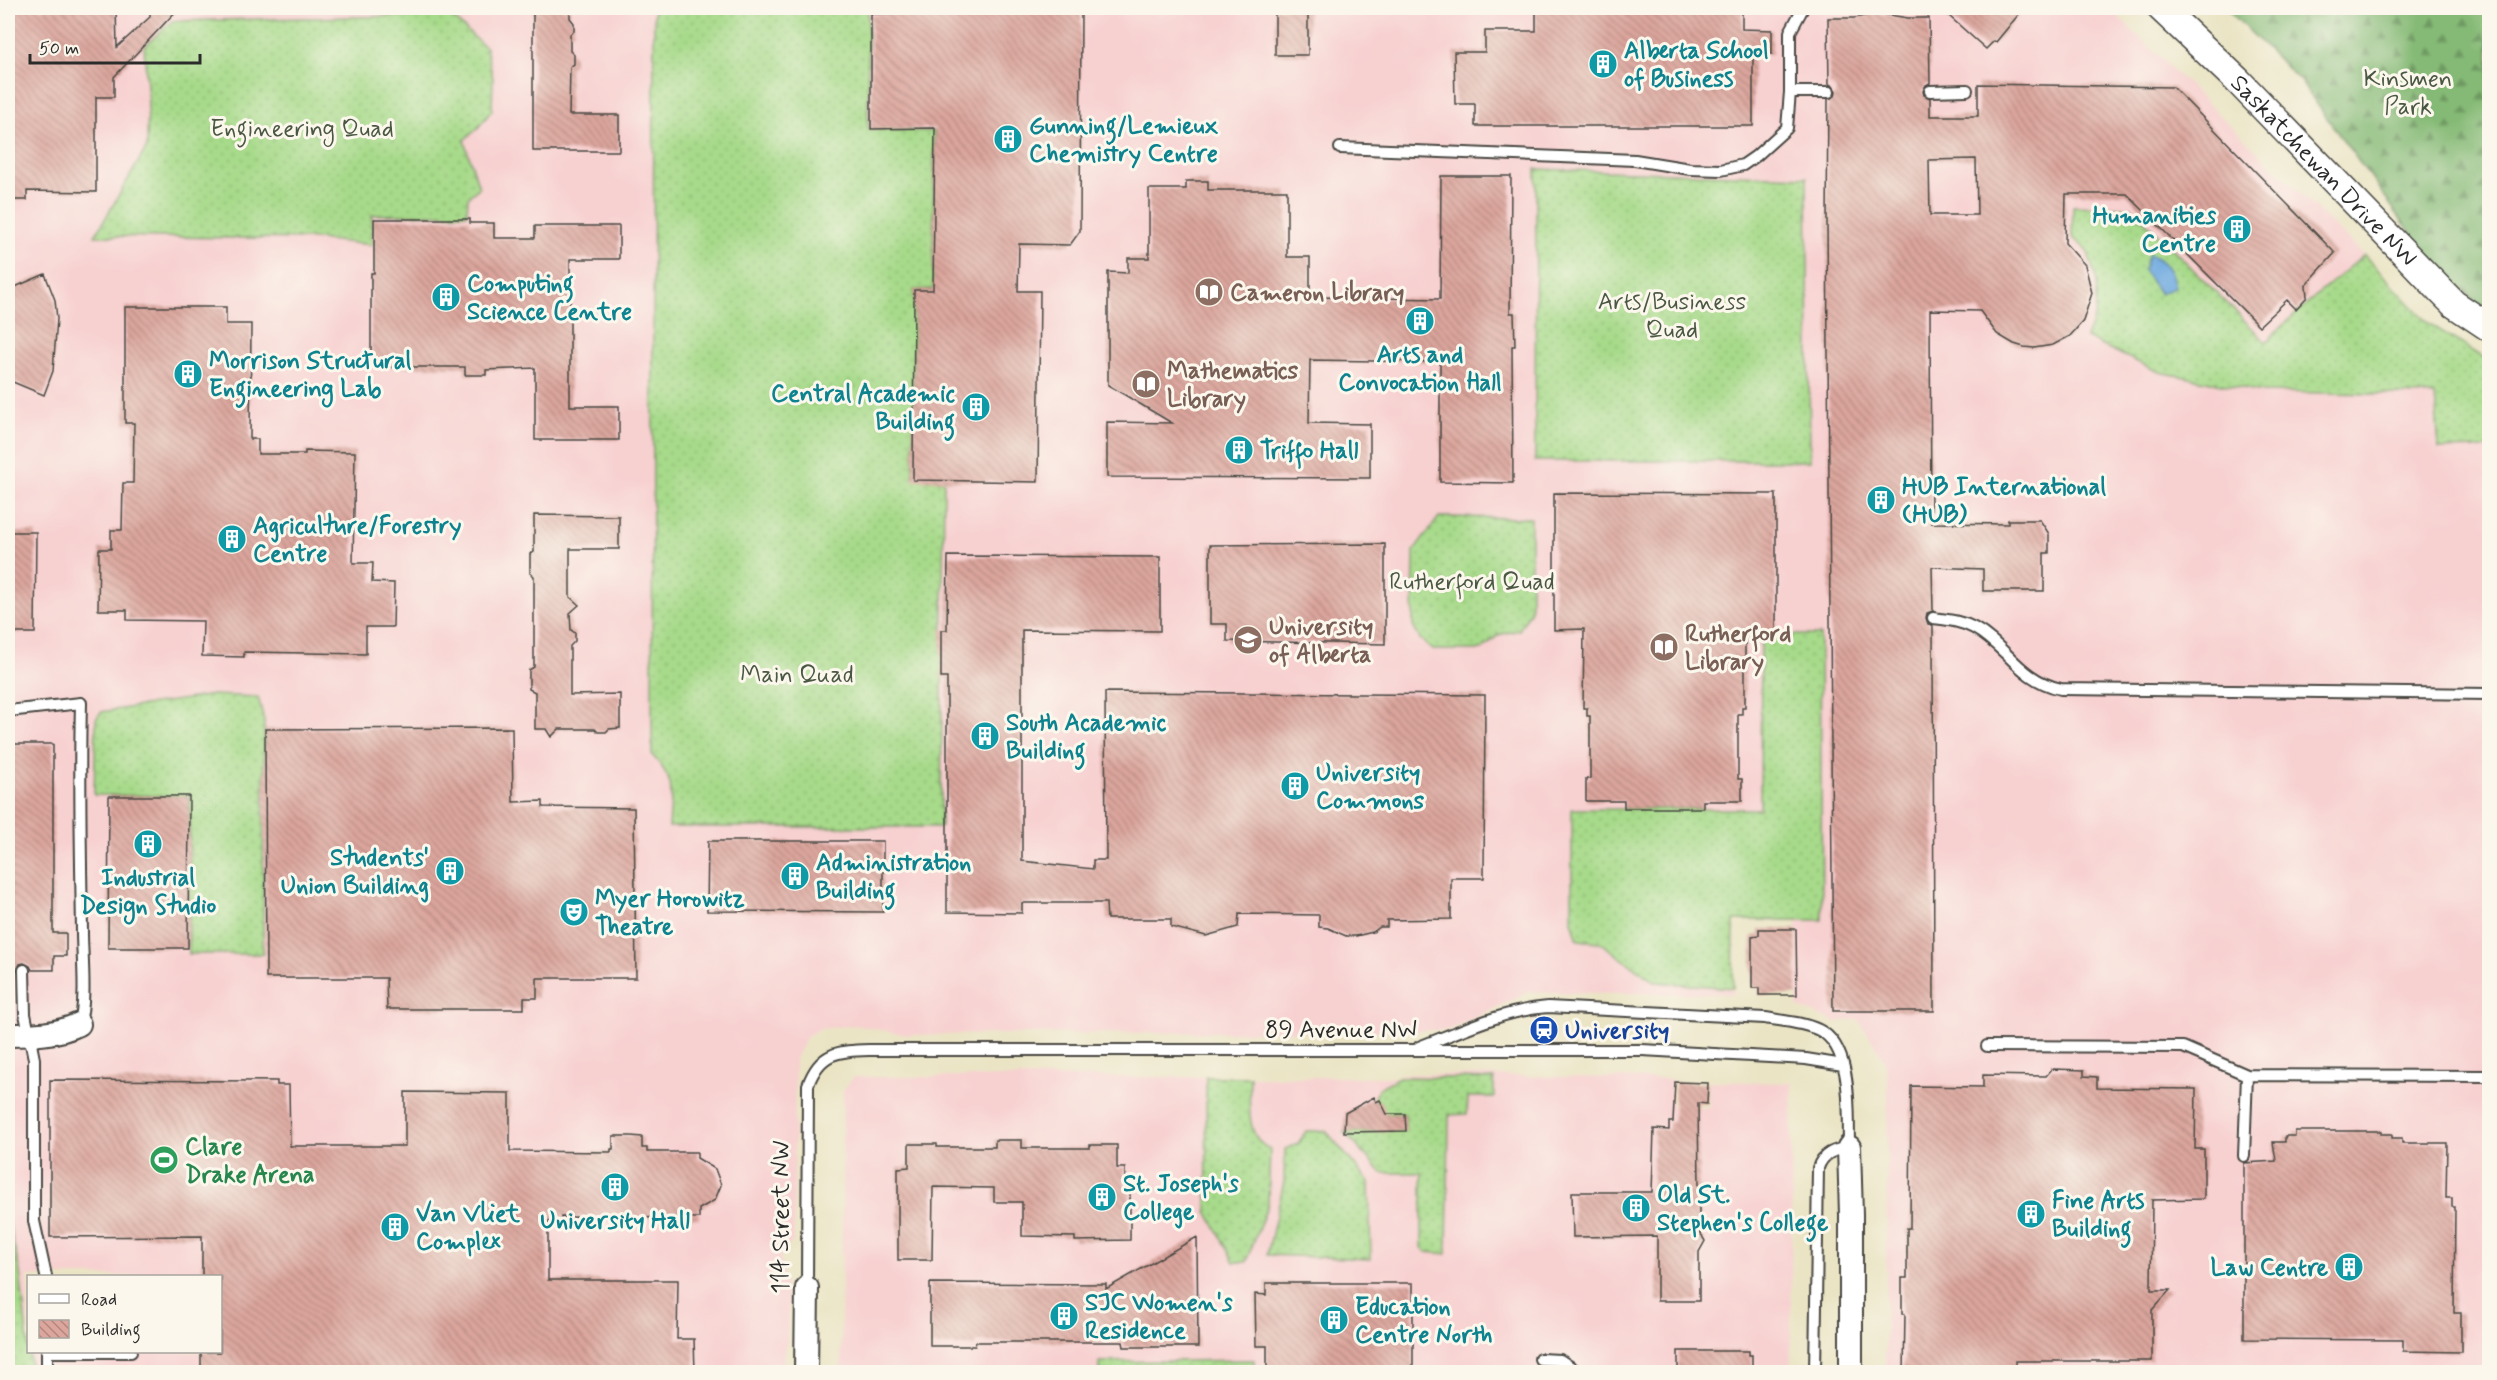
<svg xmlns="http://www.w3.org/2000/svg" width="2497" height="1380" font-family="Mynerve,sans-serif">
<defs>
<pattern id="grass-dots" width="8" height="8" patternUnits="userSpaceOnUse" patternTransform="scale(1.5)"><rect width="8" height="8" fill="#a7da8a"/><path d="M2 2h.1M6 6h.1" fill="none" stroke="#90bb77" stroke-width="1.8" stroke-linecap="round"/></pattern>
<pattern id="forest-firs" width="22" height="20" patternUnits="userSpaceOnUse" patternTransform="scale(1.5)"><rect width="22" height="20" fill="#85ba76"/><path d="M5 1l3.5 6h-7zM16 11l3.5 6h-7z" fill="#6d9761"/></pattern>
<pattern id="building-back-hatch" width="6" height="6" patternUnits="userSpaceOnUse" patternTransform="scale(1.5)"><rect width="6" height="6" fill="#dca69d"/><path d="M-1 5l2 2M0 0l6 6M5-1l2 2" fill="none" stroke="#b38780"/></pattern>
</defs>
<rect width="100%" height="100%" fill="#fbf7ec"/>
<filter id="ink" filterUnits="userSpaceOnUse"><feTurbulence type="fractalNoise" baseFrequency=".0167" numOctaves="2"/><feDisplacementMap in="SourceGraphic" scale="12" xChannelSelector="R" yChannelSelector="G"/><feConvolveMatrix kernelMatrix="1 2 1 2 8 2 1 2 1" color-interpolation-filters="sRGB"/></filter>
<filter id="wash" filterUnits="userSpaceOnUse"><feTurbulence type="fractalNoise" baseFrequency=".008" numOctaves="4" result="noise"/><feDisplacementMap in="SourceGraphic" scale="24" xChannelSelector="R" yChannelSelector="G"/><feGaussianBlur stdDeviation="1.35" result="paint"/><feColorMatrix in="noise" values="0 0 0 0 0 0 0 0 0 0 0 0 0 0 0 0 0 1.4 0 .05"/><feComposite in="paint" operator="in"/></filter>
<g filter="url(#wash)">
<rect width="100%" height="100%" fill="#eae4c4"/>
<path fill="#f7d0d0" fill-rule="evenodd" d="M8,8H2109L2364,255L2428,323L2489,361V1372H1885L1888,1082L1885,1061L1858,1019L1836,1022L1797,1007V920H1734L1733,994L1529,992L1449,1030L907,1035L855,1025L819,1029L807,1036L795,1058L794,1240L780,1255L789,1303L787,1342L782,1372H8ZM28,1276H220V1352H28Z
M1402,1074L1672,1079V1108H1709V1081L1792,1083L1791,1372H841L843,1090L854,1077H1399Z"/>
<path fill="url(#grass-dots)" stroke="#69825a" stroke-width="1.5" d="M654,8H934H868V130L934,131L933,289L914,290L913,479L944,480L941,827H669C671,793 677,781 652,755Z
M450,15L486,48L493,78L492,110L477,129L464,140L479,188L468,197L467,214L372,215V245L317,239L95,236L147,147L148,98L144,47L172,21Z
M1536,169L1807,177L1810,461H1535Z
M2073,206L2132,208L2266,342C2296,310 2331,284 2364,255L2428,323L2489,361V448L2439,449L2435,395L2263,392L2159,372L2086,338L2095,315L2097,282L2087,250L2072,237Z
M1439,517L1531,518V610L1519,630L1498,635L1482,650H1433L1420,639L1413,626L1414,551Z
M1761,635H1820L1822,920H1734L1733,988L1655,982L1599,942L1578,940L1572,921V809H1760Z
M213,695L258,697L264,720L263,954H189L190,796L94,795L96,719L101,712Z
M1206,1077H1250C1250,1100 1244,1138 1270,1149L1268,1204L1246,1262H1234L1207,1211Z
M1399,1077L1494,1079V1097H1468L1467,1114L1449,1115L1447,1254L1426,1252L1422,1247V1173H1382L1344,1132L1405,1131V1114H1383L1374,1097L1379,1088Z
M1306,1131H1326L1369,1182L1371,1259L1267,1255L1284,1182L1285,1149L1298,1144Z
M8,1220L20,1272L31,1372H8Z
M1254,1360V1372H1099V1362Z"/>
<path fill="url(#forest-firs)" stroke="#587250" stroke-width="1.5" d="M2226,8H2489V314L2433,263L2300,81Z"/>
<path fill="#6faae0" stroke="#4d6a86" stroke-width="1.5" d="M2149,254C2165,261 2172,270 2175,287L2160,294L2143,270Z"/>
<g id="blocks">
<path fill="url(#building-back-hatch)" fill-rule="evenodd" d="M8,8H116L117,47L150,17V8H179L114,77V97H96V192L27,191V200H8Z
M533,8H570V18L574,23V31L570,34V51L574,55V64L570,67L569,115H619V151H533Z
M934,8H1081L1080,231L1070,245L1019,244L1018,291H1040L1038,482L913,480L914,290H933L935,128L871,129V14L934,12Z
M1275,8H1308V55H1275Z
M1536,8H1742V29L1772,30V54H1753V126H1475V104H1455L1454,52H1485V31H1536Z
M1940,8H2024L1996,42L1994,41L1986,49Z
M1877,13L1908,18H1929L1930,83L1926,85L1923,91L1924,95L1930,98V116H1978V84L2173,87L2335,253L2306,285L2307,297L2296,309L2287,300L2259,326L2127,194H2066L2065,243L2085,265L2092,293L2083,321L2070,336L2053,345L2034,348L2024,347L2014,344L1997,334L1980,311L1930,310L1931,523L2008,524V520H2040L2049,534V553H2044V591H1983V569L1932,567L1933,611L1927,613L1926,618L1928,624L1933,626L1934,1011H1833L1827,220L1828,99L1835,96L1836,91L1833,86L1829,84L1828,18H1855ZM1976,159L1977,215H1930L1929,160Z
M1441,176H1511L1510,313H1514L1515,346H1512L1513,483L1440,482V362L1310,360L1309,423L1370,424V478L1107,477V422L1172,423L1108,385V272L1128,273V258H1149V189H1186V181H1208V190H1287V257H1310V297L1440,299Z
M374,219H470V223H494V238H535V226H619V259H570V406H619V440H535V368L486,370V375H465V367H371V273H374Z
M45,274L55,300L57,319L53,371L44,395L8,380V290Z
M125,307H226V324H251L250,439H258V454H305V451L355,452L353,563H373L372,582L394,583L393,627H366V654L244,652V657L202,656L203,621L127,620V610H98L99,549H111V530H122L123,483H133L134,423H125Z
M1554,493L1776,494V632H1745V707H1742V714H1738V779H1742V801H1703V808H1624V801H1586V779H1590V716H1587V708H1583L1584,629L1554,630Z
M534,515L619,516V549H570V597L579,605L570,613L571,630L575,633V641L570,646V695L620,694V728L609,729L606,732H598L595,729H559L551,737L546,729H535V692L529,689V670L534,667V576L530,573V554L534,552Z
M8,532H36L35,633H8Z
M1385,544V644L1227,641V624H1210V545Z
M948,556L1160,557V631L1022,630V861L1093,869V860H1106L1105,692L1485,695L1484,878H1451V919L1387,920V927H1380L1373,932L1356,936H1346L1328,928L1319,927V915L1239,914L1238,927L1206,936L1171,927V919H1107L1106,903H1022V913L947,912V678H941V630H947Z
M512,728L513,802L543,801V807L634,808L636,978H537V998H524V1009H387L386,978H266L265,729Z
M8,744H53V933H66V956H54V970H32L30,966L24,963L20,964L17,970H8Z
M109,796H189L188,948H108Z
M708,841H883V912L707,911Z
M1759,929H1796L1797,995H1759V988H1752V936L1759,935Z
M2052,1069L2084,1070V1076L2097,1077V1088L2196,1089L2195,1149H2204V1199L2152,1200L2151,1290H2170L2152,1310V1361H2016V1372H1904L1905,1314H1902V1278H1907V1228H1910L1911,1086L1983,1087V1075L2046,1076Z
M50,1080L277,1081V1085H289L290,1146H405V1092L510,1093V1151L611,1152V1149H613V1136H631L642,1137V1148H647V1152H697V1158L715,1169L721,1185L715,1200L699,1209V1218L561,1217V1222L548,1221V1280H678L677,1339H694L695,1372H201V1352H220V1276H202V1236L50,1237Z
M1675,1082L1708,1083L1707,1104L1698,1103L1699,1187L1707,1192L1699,1208V1231L1705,1241L1699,1252V1301H1657V1236L1573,1237L1572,1192H1652L1654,1129L1669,1130V1122H1673Z
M1374,1097L1376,1102L1380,1100L1387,1114H1405L1406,1131L1344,1132L1345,1113Z
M2295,1131H2381V1134H2392V1138H2402V1143H2447L2446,1198H2452V1207H2455L2454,1313H2461V1352L2403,1351V1340L2244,1339V1163L2276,1161L2273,1142H2285V1136H2295Z
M995,1140H1022V1148H1090V1145H1117V1168H1125V1190H1130V1240L1075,1241V1237L1022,1236V1202H994V1188L933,1187L932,1260H898V1168L909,1167V1144H937V1147H995Z
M1197,1237L1198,1347H1124L1123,1342H976L975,1346H930V1283L1106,1284V1289Z
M1266,1283H1413V1372H1267V1346H1256L1255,1294L1266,1295Z
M1678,1351H1749V1355H1752V1372H1678Z"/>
</g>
</g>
<g filter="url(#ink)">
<use href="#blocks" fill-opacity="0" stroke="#484742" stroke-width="1.5"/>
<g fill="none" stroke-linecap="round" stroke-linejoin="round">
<g stroke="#484742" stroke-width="14">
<path id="service" d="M1803,8L1790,32V92H1829
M1930,91L1967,90
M1340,148L1635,160L1690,169L1721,170L1743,165L1756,156L1787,128L1790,92
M1933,618C1948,620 1961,621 1974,628C2007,646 2019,680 2061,689L2490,694
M8,711L81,703C79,780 81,856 82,933C82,955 87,1005 79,1024
M24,970L25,1014L34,1059V1221L46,1276
M1987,1046L2183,1047L2247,1075L2490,1076
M1419,1047C1461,1031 1504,1010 1548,1007L1765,1018C1783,1021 1802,1022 1819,1030C1854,1047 1848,1115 1849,1147C1834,1150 1823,1153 1818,1168L1815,1372
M2244,1156L2247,1075
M807,1288L808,1085C820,1052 838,1051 869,1050H1642L1806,1059L1843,1065
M47,1352H131
M47,1352V1372
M1540,1359L1560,1360L1578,1372"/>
</g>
<g stroke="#484742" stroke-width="26">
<path id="minor" d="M8,1035C32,1035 57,1035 79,1024
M1849,1147L1851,1215V1372
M806,1372L807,1288"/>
</g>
<g stroke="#484742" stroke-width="30">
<g id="tertiary">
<path id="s1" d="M2161,8L2237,80L2443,293L2454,304L2490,328"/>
</g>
</g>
<use href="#service" stroke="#fff" stroke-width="10"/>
<use href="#minor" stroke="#fff" stroke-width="22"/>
<use href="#tertiary" stroke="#fff" stroke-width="27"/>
</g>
</g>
<defs>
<g id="building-disc" transform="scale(1.5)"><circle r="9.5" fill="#0f9aa8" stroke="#fbf7ec"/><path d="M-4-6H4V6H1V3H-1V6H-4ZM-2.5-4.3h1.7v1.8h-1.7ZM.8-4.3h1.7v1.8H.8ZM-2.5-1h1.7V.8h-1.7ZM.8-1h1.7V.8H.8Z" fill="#fff"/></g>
<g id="library-disc" transform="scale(1.5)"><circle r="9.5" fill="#8d6e63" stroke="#fbf7ec"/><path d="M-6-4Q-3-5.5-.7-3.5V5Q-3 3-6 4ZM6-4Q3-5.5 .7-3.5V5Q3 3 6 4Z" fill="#fff"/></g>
<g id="university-disc" transform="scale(1.5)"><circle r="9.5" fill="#8d6e63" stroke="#fbf7ec"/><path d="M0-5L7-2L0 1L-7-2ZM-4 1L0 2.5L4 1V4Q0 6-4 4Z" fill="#fff"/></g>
<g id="theatre-disc" transform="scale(1.5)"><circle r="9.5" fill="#0f9aa8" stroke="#fbf7ec"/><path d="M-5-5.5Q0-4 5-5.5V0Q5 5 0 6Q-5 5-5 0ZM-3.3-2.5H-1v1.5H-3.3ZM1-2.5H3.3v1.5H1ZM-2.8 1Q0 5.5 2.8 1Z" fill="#fff"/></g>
<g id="station-disc" transform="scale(1.5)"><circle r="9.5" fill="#1a4fb4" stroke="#fbf7ec"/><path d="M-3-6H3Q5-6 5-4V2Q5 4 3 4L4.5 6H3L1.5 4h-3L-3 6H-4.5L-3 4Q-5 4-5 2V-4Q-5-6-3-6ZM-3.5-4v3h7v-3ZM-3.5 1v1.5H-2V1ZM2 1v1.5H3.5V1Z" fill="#fff"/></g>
<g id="stadium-disc" transform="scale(1.5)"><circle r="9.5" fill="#2e9e5b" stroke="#fbf7ec"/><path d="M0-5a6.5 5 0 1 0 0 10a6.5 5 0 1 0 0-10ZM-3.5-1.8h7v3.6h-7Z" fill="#fff"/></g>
</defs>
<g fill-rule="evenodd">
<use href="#building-disc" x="1603" y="64"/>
<use href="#building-disc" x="1008" y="139"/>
<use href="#building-disc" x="2237" y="229"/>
<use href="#library-disc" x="1209" y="292"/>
<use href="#building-disc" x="446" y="297"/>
<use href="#building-disc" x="1420" y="321"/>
<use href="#building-disc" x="188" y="374"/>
<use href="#library-disc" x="1146" y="384"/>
<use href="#building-disc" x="976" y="407"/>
<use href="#building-disc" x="1239" y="450"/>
<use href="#building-disc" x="1881" y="500"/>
<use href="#building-disc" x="232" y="539"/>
<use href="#university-disc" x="1248" y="640"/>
<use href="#library-disc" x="1664" y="647"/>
<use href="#building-disc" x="985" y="736"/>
<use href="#building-disc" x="1295" y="786"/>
<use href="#building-disc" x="148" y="844"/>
<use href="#building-disc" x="450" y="871"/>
<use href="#building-disc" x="795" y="876"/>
<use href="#theatre-disc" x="574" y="912"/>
<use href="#station-disc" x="1544" y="1030"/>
<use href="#stadium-disc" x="164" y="1160"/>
<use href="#building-disc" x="615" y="1187"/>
<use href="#building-disc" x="1102" y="1197"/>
<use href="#building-disc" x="1636" y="1208"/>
<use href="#building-disc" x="2031" y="1214"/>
<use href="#building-disc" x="395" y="1227"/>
<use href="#building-disc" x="2349" y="1267"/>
<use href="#building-disc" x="1064" y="1316"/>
<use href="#building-disc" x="1334" y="1320"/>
</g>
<g text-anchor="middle" stroke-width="6" stroke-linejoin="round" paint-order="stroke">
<g font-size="24" font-weight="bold" fill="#0d838f" stroke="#fbf7ec" text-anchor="start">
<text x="1624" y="58">Alberta School<tspan x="1624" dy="28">of Business</tspan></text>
<text x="1029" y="133">Gunning/Lemieux<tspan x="1029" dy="28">Chemistry Centre</tspan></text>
<text x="2216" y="223" text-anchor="end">Humanities<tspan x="2216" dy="28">Centre</tspan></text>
<text x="467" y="291">Computing<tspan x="467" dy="28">Science Centre</tspan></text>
<text x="1420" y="362" text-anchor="middle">Arts and<tspan x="1420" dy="28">Convocation Hall</tspan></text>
<text x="209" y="368">Morrison Structural<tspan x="209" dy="28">Engineering Lab</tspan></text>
<text x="955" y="401" text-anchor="end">Central Academic<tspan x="955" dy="28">Building</tspan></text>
<text x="1260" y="458">Triffo Hall</text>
<text x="1902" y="494">HUB International<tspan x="1902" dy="28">(HUB)</tspan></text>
<text x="253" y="533">Agriculture/Forestry<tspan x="253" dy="28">Centre</tspan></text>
<text x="1006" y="730">South Academic<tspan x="1006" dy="28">Building</tspan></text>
<text x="1316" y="780">University<tspan x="1316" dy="28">Commons</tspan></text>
<text x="429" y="865" text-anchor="end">Students'<tspan x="429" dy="28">Union Building</tspan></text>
<text x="816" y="870">Administration<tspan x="816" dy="28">Building</tspan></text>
<text x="148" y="885" text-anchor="middle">Industrial<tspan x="148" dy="28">Design Studio</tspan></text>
<text x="595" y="906">Myer Horowitz<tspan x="595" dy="28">Theatre</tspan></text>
<text x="1123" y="1191">St. Joseph's<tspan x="1123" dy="28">College</tspan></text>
<text x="1657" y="1202">Old St.<tspan x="1657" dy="28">Stephen's College</tspan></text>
<text x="2052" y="1208">Fine Arts<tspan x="2052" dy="28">Building</tspan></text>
<text x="416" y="1221">Van Vliet<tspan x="416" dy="28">Complex</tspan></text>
<text x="615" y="1228" text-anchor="middle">University Hall</text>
<text x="2328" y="1275" text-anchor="end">Law Centre</text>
<text x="1085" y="1310">SJC Women's<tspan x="1085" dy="28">Residence</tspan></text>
<text x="1355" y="1314">Education<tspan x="1355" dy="28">Centre North</tspan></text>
</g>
<g font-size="24" fill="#4a5743" stroke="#fbf7ec">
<text x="2408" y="86">Kinsmen<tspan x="2408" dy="28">Park</tspan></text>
<text x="302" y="136">Engineering Quad</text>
<text x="1672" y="309">Arts/Business<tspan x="1672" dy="28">Quad</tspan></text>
<text x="1472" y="589">Rutherford Quad</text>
<text x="797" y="682">Main Quad</text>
</g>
<g font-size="24" fill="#2b2b2b" stroke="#fbf7ec">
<text dy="8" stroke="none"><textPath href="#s1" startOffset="230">Saskatchewan Drive NW</textPath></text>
<text x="1341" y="1037">89 Avenue NW</text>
<text transform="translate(780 1217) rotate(-90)" y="8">114 Street NW</text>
</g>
<g font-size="24" font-weight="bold" fill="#785e54" stroke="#fbf7ec" text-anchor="start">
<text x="1230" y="300">Cameron Library</text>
<text x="1167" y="378">Mathematics<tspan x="1167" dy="28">Library</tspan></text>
<text x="1269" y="634">University<tspan x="1269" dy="28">of Alberta</tspan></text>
<text x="1685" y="641">Rutherford<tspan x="1685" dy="28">Library</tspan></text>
</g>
<g font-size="24" font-weight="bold" fill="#164399" stroke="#fbf7ec" text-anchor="start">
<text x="1565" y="1038">University</text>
</g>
<g font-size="24" font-weight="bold" fill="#27864d" stroke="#fbf7ec" text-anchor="start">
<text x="185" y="1154">Clare<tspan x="185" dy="28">Drake Arena</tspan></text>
</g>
</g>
<rect width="2497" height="1380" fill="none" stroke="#fbf7ec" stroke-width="30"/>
<rect x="27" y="1275" width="195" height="78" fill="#fbf7ec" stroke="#a8a59f" stroke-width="1.5"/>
<rect x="39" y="1294" width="30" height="9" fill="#ffffff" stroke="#a8a59f" stroke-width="1.5"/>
<text x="81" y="1305" font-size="18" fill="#2b2b2b">Road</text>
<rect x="39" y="1320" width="30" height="18" fill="url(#building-back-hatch)" stroke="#a8a59f" stroke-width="1.5"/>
<text x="81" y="1335" font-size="18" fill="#2b2b2b">Building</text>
<path d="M30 54v9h170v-9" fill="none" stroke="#2b2b2b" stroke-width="3"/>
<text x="39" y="54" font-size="18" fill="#2b2b2b" stroke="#fbf7ec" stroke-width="4.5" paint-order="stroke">50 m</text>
</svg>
